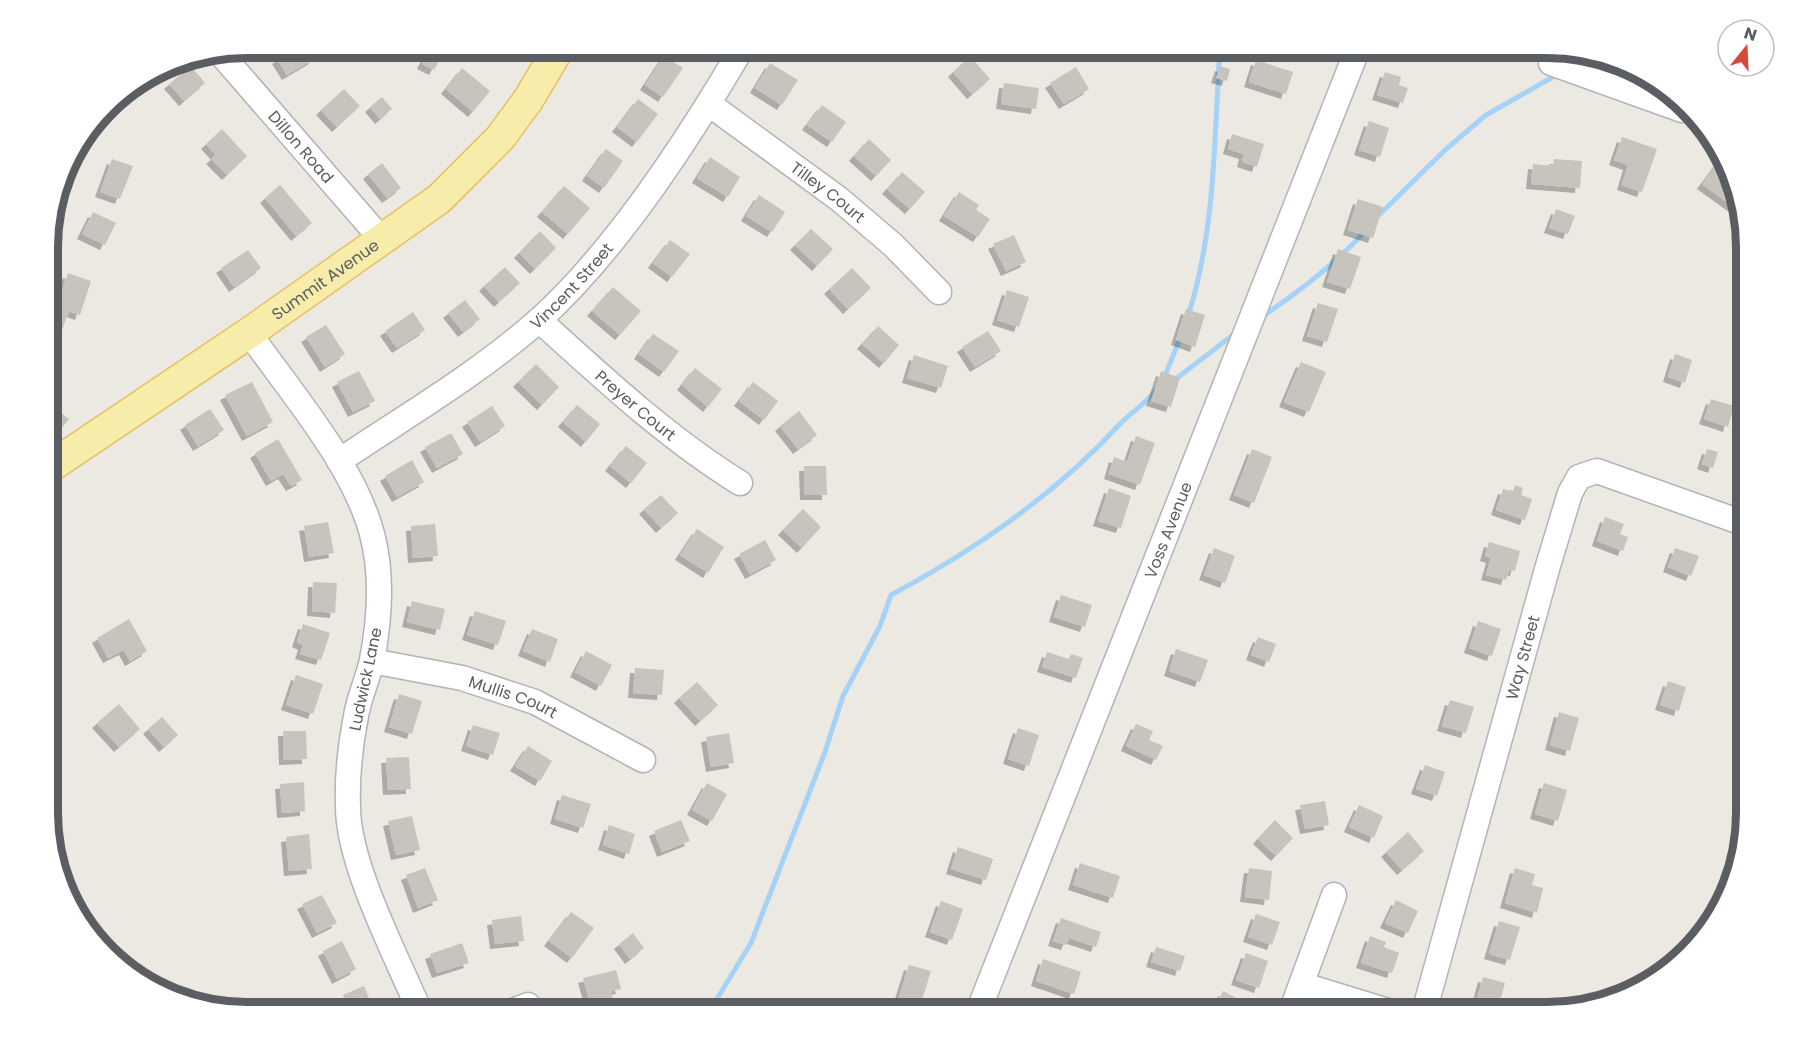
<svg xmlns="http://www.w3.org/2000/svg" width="1794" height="1060" font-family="Poppins,sans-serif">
<defs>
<filter id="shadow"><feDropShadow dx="-5" dy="5" stdDeviation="0" flood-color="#0004"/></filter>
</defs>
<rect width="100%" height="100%" fill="#ebe9e1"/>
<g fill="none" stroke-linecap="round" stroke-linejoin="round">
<path stroke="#a5d2f7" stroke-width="5" d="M1573,64L1583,58
M1376,218L1445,150L1486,115L1560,73
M1188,316C1216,229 1214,138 1220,48
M1263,316C1300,291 1336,264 1366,230
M1164,378L1181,336
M1173,381L1237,332
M709,1012L751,943L825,752L843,696L880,626L891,595C975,550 1056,494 1121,423C1133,411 1147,402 1158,388"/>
</g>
<path fill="#c7c4be" filter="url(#shadow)" d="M294,48H307L314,59L287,75L277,59Z
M430,48L443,54L434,70L422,64Z
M1088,48H1111L1108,56L1087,50Z
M664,56L683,68L663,97L645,85Z
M970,56L990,79L972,94L953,72Z
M1256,60L1293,72L1286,94L1249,82Z
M770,63L798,80L782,105L755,88Z
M191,66L205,83L184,101L169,84Z
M1220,66L1230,69L1227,81L1216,78Z
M1076,67L1089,89L1064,104L1050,83Z
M462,68L490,91L473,112L446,89Z
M1385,72L1401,77L1399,85L1408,88L1403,103L1377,95Z
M1004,83L1039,88L1036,109L1001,104Z
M344,89L360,106L337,127L321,110Z
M382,97L392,109L380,119L370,107Z
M638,99L658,114L637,142L617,127Z
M822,105L846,122L832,142L807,125Z
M1369,121L1389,128L1380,157L1359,150Z
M222,129L247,156L227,175L211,159L216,155L206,144Z
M1232,134L1264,144L1257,167L1242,162L1244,154L1228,149Z
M1622,137L1657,149L1642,192L1622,185L1628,165L1614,160Z
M869,139L891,160L876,176L854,156Z
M606,149L623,161L604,188L587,176Z
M710,157L740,177L728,197L697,178Z
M112,159L133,166L120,199L100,192Z
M1554,159L1582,161L1580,188L1531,184L1533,164L1553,166Z
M1718,162L1725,168L1738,210L1702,184Z
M382,163L401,188L387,198L368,174Z
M902,172L925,192L910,209L887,189Z
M280,185L312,223L296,236L265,198Z
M564,186L590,208L568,234L542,212Z
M959,192L979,205L976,210L990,219L978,237L944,216Z
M759,195L785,212L772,232L746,216Z
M1358,199L1383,207L1373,238L1348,230Z
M1556,209L1575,216L1568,234L1549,228Z
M93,212L116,223L105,245L82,234Z
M811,229L833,249L817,266L795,245Z
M540,231L556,248L535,269L519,253Z
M1014,235L1026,262L1006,271L993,244Z
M670,240L690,254L672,277L653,263Z
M1338,249L1361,257L1350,289L1327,282Z
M248,250L261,268L234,287L221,268Z
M505,267L520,283L499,302L484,286Z
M852,268L871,288L848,309L829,289Z
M68,273L91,281L80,315L69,311L59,338L50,334V306L56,308Z
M613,287L641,311L620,335L592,311Z
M1007,290L1029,297L1019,327L997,320Z
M465,300L480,319L463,332L448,313Z
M1318,303L1338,309L1327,342L1307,336Z
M1186,309L1205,315L1195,347L1176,340Z
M413,312L425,330L397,348L385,331Z
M326,325L345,354L325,367L306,337Z
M878,326L899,345L884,363L862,344Z
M988,331L1001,351L975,367L962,347Z
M653,334L679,351L664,372L639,354Z
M1675,354L1692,360L1685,383L1668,377Z
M914,355L948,366L941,388L907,378Z
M1301,362L1326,372L1309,412L1284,402Z
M536,364L559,387L542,405L518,382Z
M695,368L722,389L708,407L682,385Z
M359,371L375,401L353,412L337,382Z
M1161,371L1180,378L1171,407L1151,401Z
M252,382L273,422L247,436L225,395Z
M753,382L778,401L764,420L739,401Z
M1711,399L1734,406L1728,427L1704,419Z
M50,404L69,419L61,429L50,420Z
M577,405L600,424L586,442L563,422Z
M492,406L505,426L480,442L467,422Z
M210,409L224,430L198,446L185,425Z
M799,411L817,435L798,449L780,426Z
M451,433L463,454L437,468L425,447Z
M1136,436L1155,443L1140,485L1109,474L1114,457L1127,462Z
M278,439L302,480L291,486L283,474L271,481L255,453Z
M626,446L647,463L631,483L610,466Z
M1252,449L1272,457L1254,503L1234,495Z
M1707,449L1718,452L1713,468L1702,464Z
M1745,458H1746V482L1738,479Z
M412,460L424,482L397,497L385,476Z
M804,466H826L827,495H805Z
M1515,485L1523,488L1521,495L1532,499L1525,520L1496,510L1503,489L1513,492Z
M1109,488L1131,496L1121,528L1098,521Z
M661,495L678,513L661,528L644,509Z
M803,509L821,527L802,548L783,530Z
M1605,517L1624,524L1620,534L1628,537L1623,551L1597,541Z
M328,522L334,553L309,557L304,526Z
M435,524L438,556L413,558L411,526Z
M697,529L724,547L708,573L680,555Z
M765,540L776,560L750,574L739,554Z
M1489,542L1520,551L1515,571L1509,570L1506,580L1486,575L1491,558L1485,556Z
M1214,548L1235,556L1225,583L1204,575Z
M1675,548L1699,556L1691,576L1668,567Z
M313,582L337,583L335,613L312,611Z
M1061,595L1092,605L1085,627L1054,617Z
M412,601L445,609L440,630L407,622Z
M475,611L506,621L498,645L467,635Z
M129,619L147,651L130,661L124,650L108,658L97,638Z
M1478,621L1501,629L1492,656L1469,648Z
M303,624L330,633L321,660L300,654L303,645L297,642Z
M532,629L558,639L550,662L523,651Z
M1258,637L1276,644L1269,662L1251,655Z
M1176,649L1208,660L1200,682L1169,671Z
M586,651L612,665L601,686L575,672Z
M1047,652L1069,659L1071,654L1083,658L1076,678L1042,667Z
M635,668L664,670L662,695L633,693Z
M296,675L323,684L313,714L286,705Z
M1668,681L1686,687L1679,711L1660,705Z
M697,682L718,705L700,721L679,698Z
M399,694L422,701L412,734L389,727Z
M1450,700L1474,707L1466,733L1442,726Z
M119,704L140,729L119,747L97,723Z
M1559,712L1579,718L1570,751L1550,745Z
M162,717L178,735L164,747L148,729Z
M1136,724L1153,731L1149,740L1163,746L1156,760L1126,746Z
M473,725L500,733L493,755L466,746Z
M1018,728L1039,735L1029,766L1008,759Z
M283,731H306L307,759L284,760Z
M729,733L734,763L711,767L706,737Z
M528,746L552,761L540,781L515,766Z
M409,757L411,789L388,790L386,758Z
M1425,765L1445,772L1437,796L1416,789Z
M304,782L305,811L282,813L280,784Z
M707,783L727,794L712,821L692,810Z
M1544,783L1567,790L1558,821L1535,814Z
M562,795L591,804L583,828L555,819Z
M1325,801L1329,825L1305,829L1300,805Z
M1359,805L1383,816L1374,838L1349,827Z
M412,816L420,850L396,855L388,821Z
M681,820L690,841L662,852L654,831Z
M1275,820L1293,838L1276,856L1258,839Z
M609,825L635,834L629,854L603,845Z
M1408,832L1424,851L1402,870L1386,852Z
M309,834L312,869L289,871L286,837Z
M958,847L993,859L986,880L951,869Z
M1080,863L1120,876L1113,898L1073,885Z
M425,868L438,900L418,908L406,875Z
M1249,868L1272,871L1269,900L1245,897Z
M1515,868L1535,874L1532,885L1543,888L1537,913L1505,903Z
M322,895L337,923L317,933L302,904Z
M1396,900L1418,911L1408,933L1385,923Z
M941,901L963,909L952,940L930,932Z
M571,912L594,928L572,958L549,941Z
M1256,914L1280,922L1272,945L1248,937Z
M521,916L524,941L495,944L492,920Z
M1061,918L1101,932L1096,947L1069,938L1066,945L1053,941Z
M1499,921L1520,927L1510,960L1489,954Z
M633,933L644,948L630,959L619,944Z
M1370,936L1386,942L1384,947L1399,953L1392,973L1361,963Z
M342,941L356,969L337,979L323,951Z
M462,943L469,963L437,973L430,954Z
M1156,947L1185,956L1180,971L1151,962Z
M1246,953L1268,961L1259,988L1236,980Z
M1043,959L1081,972L1074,994L1036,981Z
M909,965L931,971L921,1003L899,997Z
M616,970L621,989L611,991L614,1004L592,1010L583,978Z
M1483,977L1505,983L1497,1012L1474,1010Z
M364,986L375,1012H350L343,995Z
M1223,991L1248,1004L1243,1012H1212Z"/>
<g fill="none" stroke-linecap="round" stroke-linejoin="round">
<g stroke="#b2b3b8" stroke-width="27">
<g id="minor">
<path id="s1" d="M220,53L383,241"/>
<path d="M1551,63L1682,110"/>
<path id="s2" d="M709,104L839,199L893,245L939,292"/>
<path id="s3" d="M539,320C603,378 666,437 740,483"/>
<path d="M249,333C290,391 354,465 372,534C383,575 380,618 372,660C368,679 359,697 356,716C350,746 347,777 348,807C348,865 397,957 420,1012"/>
<path id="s4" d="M339,461C406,416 478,374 539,320C617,250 689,138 742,48"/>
<path id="s5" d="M372,661L462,678L535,702L643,760"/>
<path d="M1303,985L1391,1012"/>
<path d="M510,1012L528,1005"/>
<path id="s6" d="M978,1012L1358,48"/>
<path d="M1291,1012L1334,895"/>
<path id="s7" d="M1424,1012L1547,569L1570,493L1579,477L1597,471L1746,524"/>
</g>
</g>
<g stroke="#e4c261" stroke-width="33">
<g id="major">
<path id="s8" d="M50,467L249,333L439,199L500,138L528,100L559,48"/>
</g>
</g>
<use href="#minor" stroke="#fff" stroke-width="24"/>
<use href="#major" stroke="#f7ecaa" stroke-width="30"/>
</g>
<g text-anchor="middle" stroke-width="6" stroke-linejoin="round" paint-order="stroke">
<g font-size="16" fill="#5a5d61" stroke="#fff">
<text dy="6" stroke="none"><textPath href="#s1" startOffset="124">Dillon Road</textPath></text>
<text dy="6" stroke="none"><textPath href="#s2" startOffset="148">Tilley Court</textPath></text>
<text dy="6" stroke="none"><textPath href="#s8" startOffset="333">Summit Avenue</textPath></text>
<text dy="6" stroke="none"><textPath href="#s4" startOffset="292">Vincent Street</textPath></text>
<text dy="6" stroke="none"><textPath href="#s3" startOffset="129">Preyer Court</textPath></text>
<text dy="6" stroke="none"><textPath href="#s6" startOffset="518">Voss Avenue</textPath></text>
<text dy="6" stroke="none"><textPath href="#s7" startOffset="368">Way Street</textPath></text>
<text transform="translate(365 679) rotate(-78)" y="6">Ludwick Lane</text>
<text dy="6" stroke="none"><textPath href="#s5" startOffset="146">Mullis Court</textPath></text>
</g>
</g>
<path d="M0 0H1794V1060H0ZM247 58H1547A189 189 0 0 1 1736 247V813A189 189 0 0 1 1547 1002H247A189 189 0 0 1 58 813V247A189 189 0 0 1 247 58Z" fill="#fff" fill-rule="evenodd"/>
<path fill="none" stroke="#5a5d61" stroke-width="8" d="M247 58H1547A189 189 0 0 1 1736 247V813A189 189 0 0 1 1547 1002H247A189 189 0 0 1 58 813V247A189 189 0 0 1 247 58Z"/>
<g transform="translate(1746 48) rotate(18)"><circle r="28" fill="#ffffff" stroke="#bdbec0" stroke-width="1.5"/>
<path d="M0-4.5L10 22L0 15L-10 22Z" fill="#d94939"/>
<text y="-9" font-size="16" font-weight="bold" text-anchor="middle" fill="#5a5d61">N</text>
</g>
</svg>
